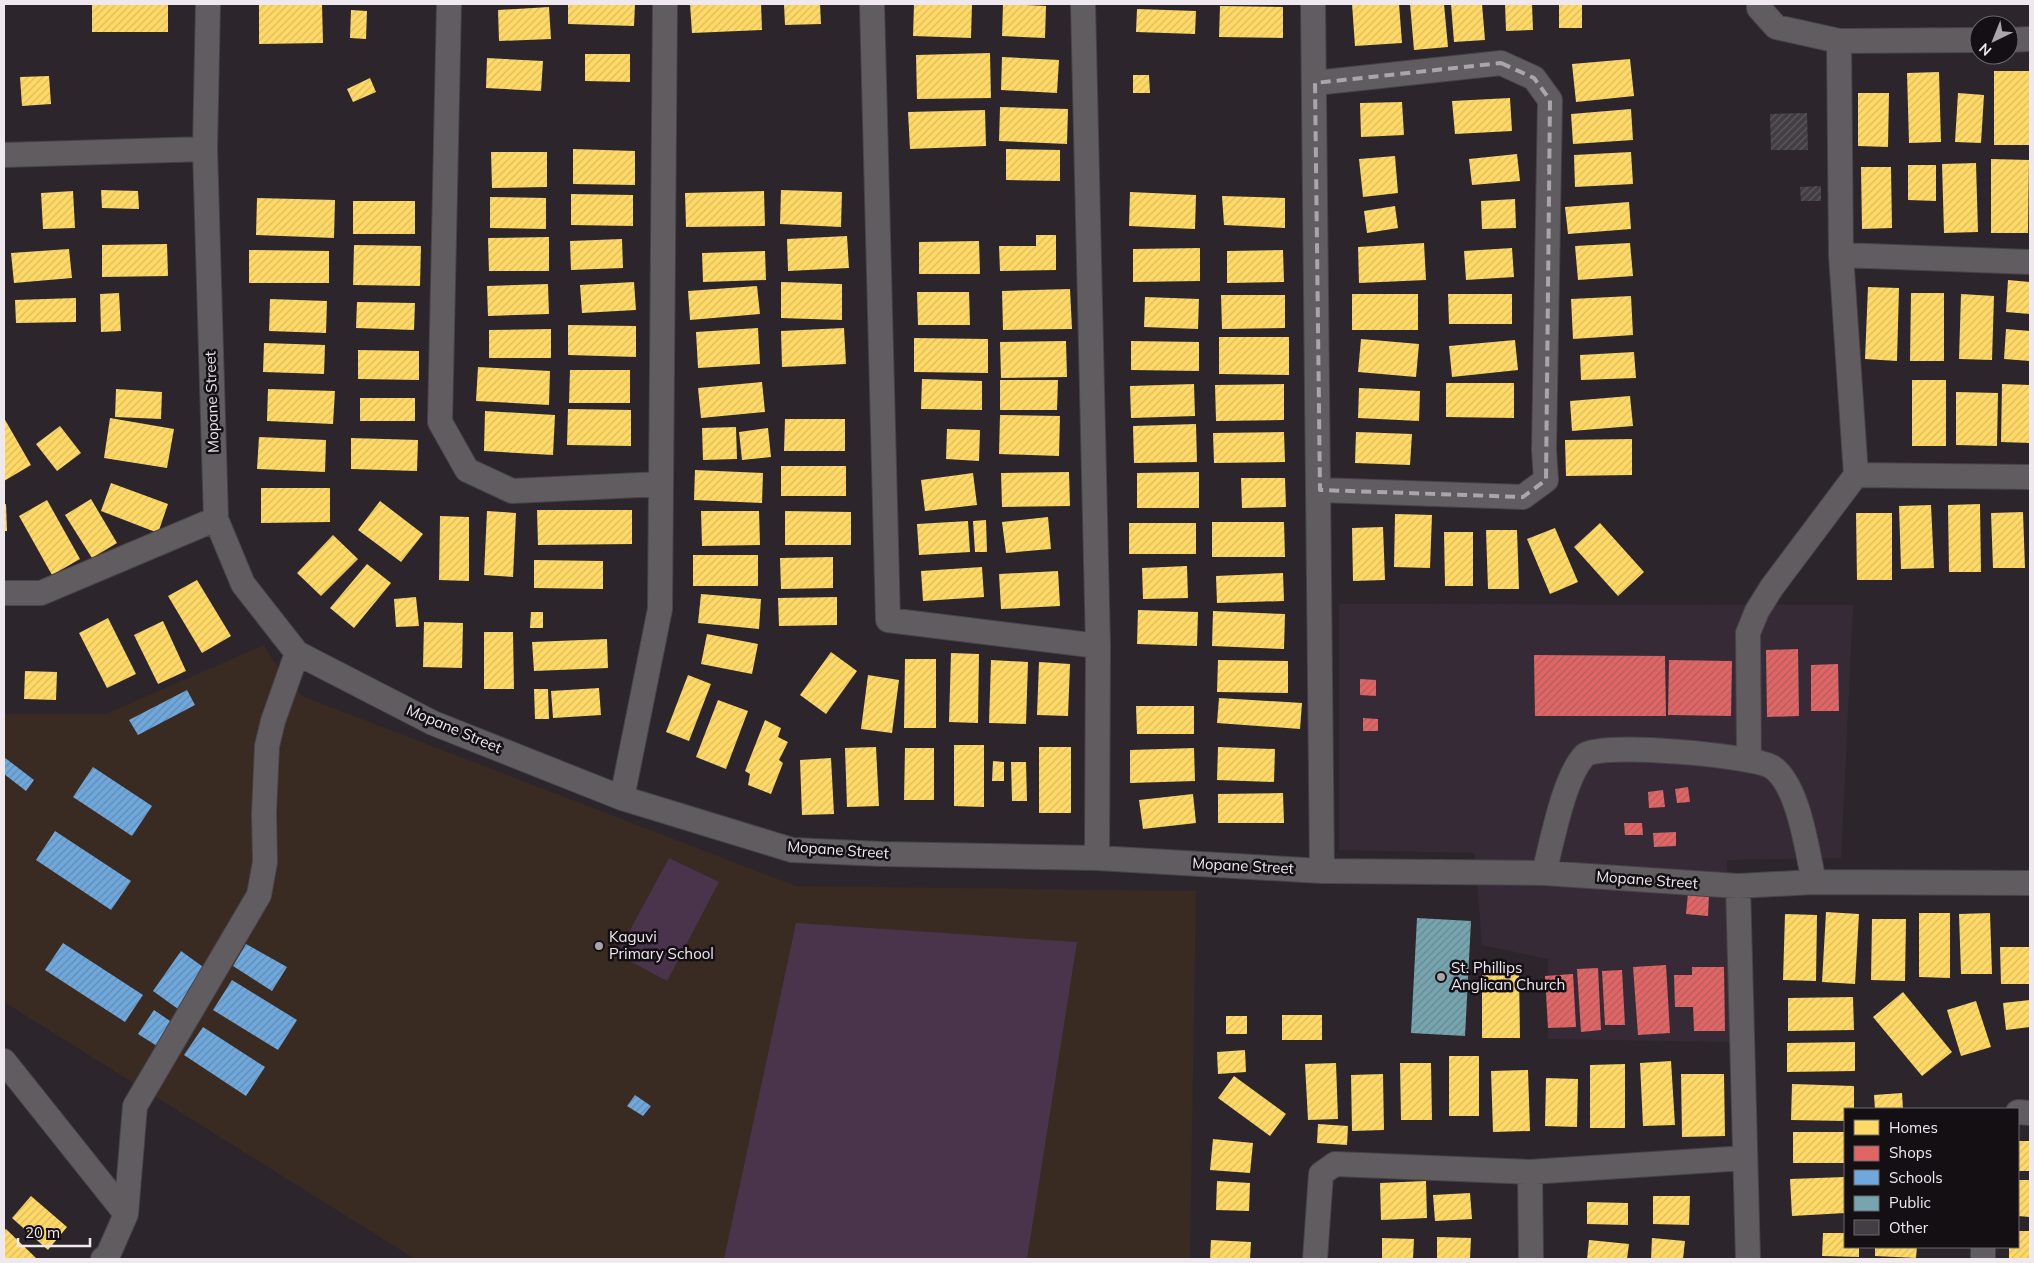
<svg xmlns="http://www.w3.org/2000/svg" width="2034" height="1263" font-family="Mulish,sans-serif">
<defs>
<pattern id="homes-hatch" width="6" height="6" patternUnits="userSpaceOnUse" patternTransform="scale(1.25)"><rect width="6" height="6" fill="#ffd966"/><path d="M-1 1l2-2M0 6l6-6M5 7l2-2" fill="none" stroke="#dabc60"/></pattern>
<pattern id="shops-hatch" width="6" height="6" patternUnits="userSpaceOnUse" patternTransform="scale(1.25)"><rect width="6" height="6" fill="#e06666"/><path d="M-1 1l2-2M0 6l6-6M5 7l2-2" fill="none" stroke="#b25c5d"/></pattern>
<pattern id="schools-hatch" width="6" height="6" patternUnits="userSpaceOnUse" patternTransform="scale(1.25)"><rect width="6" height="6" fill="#6fa8dc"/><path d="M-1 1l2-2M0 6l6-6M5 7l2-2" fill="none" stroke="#638bb0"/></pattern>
<pattern id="public-hatch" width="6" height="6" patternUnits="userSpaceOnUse" patternTransform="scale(1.25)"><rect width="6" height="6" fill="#76a5af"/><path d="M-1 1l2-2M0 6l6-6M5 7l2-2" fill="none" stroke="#688890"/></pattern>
<pattern id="building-hatch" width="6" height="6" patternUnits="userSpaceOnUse" patternTransform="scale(1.25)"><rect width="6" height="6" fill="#433e43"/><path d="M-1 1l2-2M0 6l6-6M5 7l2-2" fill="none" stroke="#5e5a5e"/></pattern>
</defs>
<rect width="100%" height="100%" fill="#2c262c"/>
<path fill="#372a37" d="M1339,604L1853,605L1841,858L1727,860L1731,1042L1548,1039V959L1482,945L1475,853L1339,850Z"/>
<path fill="#392a22" d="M264,645L272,659L302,696L796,886L1196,891L1190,1259H415L4,1002V714H106Z"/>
<path fill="#4a344b" d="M669,858L719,882L667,981L617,954Z
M796,923L1077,942L1027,1259H724Z"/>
<path fill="url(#homes-hatch)" d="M92,4H168V32H92Z
M259,4H322L323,43L259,44Z
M568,4H635L634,26L568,24Z
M690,4H761L762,30L692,33Z
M784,4H820L821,24L785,25Z
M914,4H972L971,38L913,36Z
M1003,4L1046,6L1045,38L1002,36Z
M1352,4H1399L1402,43L1355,46Z
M1410,4H1444L1448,47L1414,50Z
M1451,4H1482L1485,40L1454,42Z
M1505,4H1532L1533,30L1506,31Z
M1559,4H1582V28H1559Z
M1220,6L1283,7V38L1219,37Z
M549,7L551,39L499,41L498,10Z
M1137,9L1196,11L1195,34L1136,32Z
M351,10L367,11L366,39L350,38Z
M990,53L991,98L917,99L916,55Z
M585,54H630V82L585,81Z
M1002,57L1059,60L1057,93L1001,90Z
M487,58L543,61L541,91L486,88Z
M1630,59L1634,96L1576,102L1572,64Z
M1994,71H2029V145H1994Z
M1939,72L1941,142L1909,143L1907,73Z
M1133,75H1149L1150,93H1133Z
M49,76L51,104L22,106L20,77Z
M370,78L376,92L353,102L347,89Z
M1858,93H1889L1888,147L1858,146Z
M1958,93L1984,95L1981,143L1955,142Z
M1510,98L1512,131L1455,134L1452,101Z
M1402,102L1404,135L1361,137L1360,103Z
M1000,107L1068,109L1067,144L999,141Z
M1631,109L1633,140L1573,144L1571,114Z
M985,110L986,146L910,149L908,112Z
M573,149L635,151V185L573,184Z
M1006,149L1060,150V181L1006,180Z
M491,152H547V187L492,188Z
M1631,152L1633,184L1575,187L1574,155Z
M1517,154L1520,181L1472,185L1469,159Z
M1395,156L1398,193L1363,197L1359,159Z
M1991,159L2029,160L2028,233H1991Z
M1976,163L1978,232L1944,233L1942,164Z
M1908,165H1936V201L1908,200Z
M1861,167H1891L1892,228L1862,229Z
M101,190L138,191L139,209L102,208Z
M781,190L842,192L841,227L780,224Z
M73,191L75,228L43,229L41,193Z
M764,191L765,226L686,227L685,193Z
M1130,192L1196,195L1195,229L1129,226Z
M571,194L633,195V226L571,225Z
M1222,196L1285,198V228L1224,225Z
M490,197L546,198V229L490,228Z
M257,198L335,200L334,238L256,235Z
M1515,199L1516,228L1482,229L1481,201Z
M353,201H415V234H353Z
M1629,202L1631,229L1568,234L1565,207Z
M1395,206L1398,228L1367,233L1364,211Z
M1036,235H1056V270L1000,271L999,246H1036Z
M847,236L849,268L788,271L787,239Z
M549,237V271H489L488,238Z
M622,239L623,268L571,270L570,241Z
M979,241L980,274H919V242Z
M1424,243L1426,280L1359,283L1358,247Z
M1630,243L1633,276L1578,280L1575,246Z
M167,244L168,276L102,277V245Z
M354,245L421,246L420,286L353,285Z
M1200,248V281L1133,282V249Z
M1512,248L1514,277L1466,280L1464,251Z
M69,249L72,278L14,283L11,253Z
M249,250L329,251V283H249Z
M1283,250L1284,282L1227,283V251Z
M765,251L766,280L703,282L702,253Z
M2008,280L2030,282V314L2006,312Z
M634,282L636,310L582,313L580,285Z
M781,282L842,284V320L781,318Z
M548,284L549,314L488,316L487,286Z
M757,286L760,314L690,320L688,291Z
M1868,287L1899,288L1897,361L1865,359Z
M1070,289L1072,329L1003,330L1002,291Z
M917,292H969L970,325H918Z
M119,293L121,331L101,332L100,294Z
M1911,293H1944V361H1910Z
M1352,294H1418V330H1352Z
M1448,294H1512V324H1449Z
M1961,294L1994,296L1992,360L1959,359Z
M1221,295H1285V328L1222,329Z
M1631,296L1633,335L1573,339L1571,299Z
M1145,297L1199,299L1198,329L1144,327Z
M76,298V322L16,323L15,300Z
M270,299L327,301L326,333L269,331Z
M357,302L415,303L414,330L356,328Z
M568,325L636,326V357L568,355Z
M758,328L760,364L698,368L696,332Z
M844,328L846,364L782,367L781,331Z
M551,329V358H489V330Z
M2006,329L2030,331V361L2004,359Z
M1219,337H1289V375L1219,374Z
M914,338L988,339V373L914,372Z
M1361,339L1419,344L1416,377L1358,372Z
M1515,340L1518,370L1452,377L1449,346Z
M1066,341L1067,377L1001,378L1000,342Z
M1131,341L1199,342V371L1131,370Z
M264,343L325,345L324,374L263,372Z
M358,350L419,351V380L358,379Z
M1634,352L1636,378L1581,380L1580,355Z
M478,367L550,371L549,405L476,401Z
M570,370H630V403H569Z
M922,379L982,381V410L921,409Z
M1000,380H1058L1057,410H1000Z
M1912,380H1946V446H1912Z
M762,382L765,412L701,418L698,388Z
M1446,383H1514V418L1446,417Z
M1194,384L1195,416L1131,418L1130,386Z
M1284,384V420L1216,421L1215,385Z
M2002,384L2030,385V443L2001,442Z
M1359,388L1420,391L1419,421L1358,418Z
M116,389L162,392L161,419L115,417Z
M268,389L335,391L333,424L267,421Z
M1956,392L1998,393L1997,446L1956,445Z
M1630,396L1633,426L1572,431L1570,401Z
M360,398H415V421H360Z
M568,409L631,410V446L567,445Z
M485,411L555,415L553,455L484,451Z
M1000,415L1060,416L1059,456L999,454Z
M4,418L31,465L4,481Z
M110,418L174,429L167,468L104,458Z
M785,419H845V451H784Z
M1196,424L1197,462L1134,463L1133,426Z
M60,426L81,453L57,471L36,444Z
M736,427L737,459L703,460L702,428Z
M768,428L771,457L742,460L739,432Z
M947,429L980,430L979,461L946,459Z
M1284,432L1285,462L1214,463L1213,433Z
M1356,432L1412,434L1410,465L1355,463Z
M259,437L326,440L325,472L257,469Z
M351,438L418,440L417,471L351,469Z
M1632,439V475L1566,476L1565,440Z
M781,466H846V496H781Z
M695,470L763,473L762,503L694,500Z
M1069,472L1070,506L1002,507L1001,473Z
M1199,472V508H1137V473Z
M973,473L977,505L925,511L921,480Z
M1241,478H1285L1286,507L1242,508Z
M111,483L168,504L158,533L101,511Z
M261,488H330V522L261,523Z
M91,499L117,543L92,558L65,515Z
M47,500L80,559L52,575L19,516Z
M380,501L423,534L401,562L358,530Z
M4,504H6L7,531H4Z
M1980,504L1981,572H1949L1948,505Z
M1931,505L1934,568L1901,569L1899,506Z
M537,510H632V544L538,545Z
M487,511L516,513L513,577L484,575Z
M701,511H759L760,545L702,546Z
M785,511L851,512V545H785Z
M2023,512L2025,568H1993L1991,513Z
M1856,513H1892V580H1857Z
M1395,514L1432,515L1430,568L1394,567Z
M440,516L469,517V581L439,580Z
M1048,517L1051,549L1006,553L1002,522Z
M986,520L987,552H975L973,521Z
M968,521L970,552L919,555L917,524Z
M1212,522H1284L1285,557H1212Z
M1129,523H1196V554H1129Z
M1600,523L1644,572L1618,596L1574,547Z
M1383,527L1385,580L1353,581L1352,528Z
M1555,528L1578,582L1550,594L1527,539Z
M1486,530H1517L1519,589H1488Z
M1444,532H1473V586H1445Z
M333,535L358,559L321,596L297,573Z
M693,555H758V586H693Z
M833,557V588L781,589L780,558Z
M534,560L603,561V589L534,588Z
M367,564L391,583L354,628L330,608Z
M1187,566L1188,598L1143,599L1142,568Z
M982,567L984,597L923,601L921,571Z
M1058,571L1060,606L1001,609L999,574Z
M1283,573L1284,601L1217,603L1216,576Z
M197,580L231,636L202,653L168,596Z
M701,594L761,599L759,629L698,623Z
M416,597L419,626L396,627L394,599Z
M837,597V625L779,626L778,598Z
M1138,610L1198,612L1197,646L1137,644Z
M1213,611L1285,614L1284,649L1212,646Z
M531,612H543V628H530Z
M108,618L136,674L107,688L79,633Z
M163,621L186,671L158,684L134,635Z
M424,622L463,623L462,668L423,667Z
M484,632H513L514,689H484Z
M707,634L758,644L752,674L701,664Z
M607,639L608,668L534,671L532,642Z
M831,652L857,671L826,714L800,695Z
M951,653L979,654L978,723L949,722Z
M905,659H936V728H904Z
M991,660L1028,662L1026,724L989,723Z
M1218,660L1288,661V693L1217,692Z
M1039,662L1070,664L1068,716L1037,715Z
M25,671L57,672L56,700L24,699Z
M688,675L711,684L689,741L666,732Z
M868,675L899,680L892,733L861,729Z
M599,688L601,715L553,718L551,691Z
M534,689H548L549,719H535Z
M1219,698L1302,703L1300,729L1217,723Z
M718,700L748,711L726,769L696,757Z
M1136,706H1194V734H1137Z
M765,720L781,728L778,737L788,742L779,760L783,763L771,794L748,785L750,774L745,771Z
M954,745H984V807L954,806Z
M876,747L879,806L847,807L845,748Z
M1039,747H1071V813H1039Z
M1218,747L1275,749L1274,782L1217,780Z
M905,748H934V800H904Z
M1194,748L1195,781L1130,783V750Z
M831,758L834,814L802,815L800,760Z
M993,761L1004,762V781H992Z
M1011,762H1026L1027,801H1012Z
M1283,793L1284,823H1218V794Z
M1193,794L1196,823L1143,829L1139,800Z
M1826,912L1859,914L1855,984L1822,982Z
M1919,913H1950V978L1919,977Z
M1990,913L1992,974H1961L1959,914Z
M1785,914L1817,915L1816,981L1783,980Z
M1872,919H1906L1905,981L1871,980Z
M2000,947H2030V984H2001Z
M1482,974H1519L1520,1038H1482Z
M1903,992L1952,1052L1922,1076L1873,1017Z
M1853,997L1854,1030L1788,1031V998Z
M2030,1000V1027L2006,1030L2003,1003Z
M1976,1001L1991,1047L1961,1056L1947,1010Z
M1282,1015H1322V1040H1282Z
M1226,1016H1247V1034H1226Z
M1855,1042V1071L1787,1072V1043Z
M1245,1050L1246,1072L1218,1074L1217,1052Z
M1449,1056H1479V1116H1449Z
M1671,1061L1675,1125L1643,1126L1640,1063Z
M1336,1063L1338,1119L1308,1120L1305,1064Z
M1400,1063H1431L1432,1120H1401Z
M1625,1064V1128H1590V1065Z
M1528,1070L1530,1131L1493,1132L1491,1071Z
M1383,1074L1384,1130L1352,1131L1351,1075Z
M1681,1074H1724L1725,1136L1682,1137Z
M1234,1076L1286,1114L1270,1136L1218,1098Z
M1546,1078L1578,1079L1577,1127L1545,1126Z
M1792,1084L1854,1086V1109H1845V1121L1791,1120Z
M1902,1093L1903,1109H1875L1874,1095Z
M1318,1124L1348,1126L1347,1145L1317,1143Z
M1793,1132H1845V1163H1793Z
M1213,1139L1253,1143L1250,1173L1210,1170Z
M2018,1141H2030V1171H2018Z
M1845,1177V1213L1792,1216L1790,1179Z
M2018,1180H2030V1217L2018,1216Z
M1217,1181L1250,1183L1249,1211L1216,1210Z
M1426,1181L1427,1218L1381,1220L1380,1183Z
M1470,1193L1472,1219L1435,1221L1433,1195Z
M31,1196L67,1227L48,1250L12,1218Z
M1653,1196H1690L1689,1225L1653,1224Z
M1587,1202L1628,1203V1225L1587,1224Z
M6,1229L36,1258L34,1259H4V1231Z
M2018,1231H2030V1259H2009V1247H2018Z
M1823,1233H1845V1247H1859V1257L1822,1256Z
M1437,1237L1471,1238L1470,1259H1437Z
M1382,1238L1414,1239L1413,1259H1382Z
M1652,1238L1685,1241L1683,1259H1651Z
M1211,1240L1251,1242L1250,1259H1210Z
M1589,1240L1629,1244L1627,1259H1587Z
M1875,1247H1917L1916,1258L1875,1256Z"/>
<path fill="url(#shops-hatch)" d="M1798,649L1799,716L1767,717L1766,650Z
M1534,655L1665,656L1666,716H1535Z
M1669,660L1732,661L1731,716L1668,715Z
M1838,664L1839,711H1811V665Z
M1360,679L1376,680V696L1360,695Z
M1363,718L1378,719V731H1363Z
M1688,787L1690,802L1677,803L1675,789Z
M1663,790L1665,807L1649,808L1648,792Z
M1624,823H1642L1643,835H1625Z
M1676,832V846L1654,847L1653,833Z
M1688,893L1709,895L1708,916L1686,914Z
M1666,965L1670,1033L1638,1035L1633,967Z
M1692,967H1724L1725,1031H1694L1693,1007H1675L1674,975H1692Z
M1598,968L1601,1030L1581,1032L1577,969Z
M1622,970L1625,1025H1605L1602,971Z
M1573,974L1576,1027L1548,1028L1545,976Z"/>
<path fill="url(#schools-hatch)" d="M187,690L195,705L138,735L129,720Z
M4,757L34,780L26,791L4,774Z
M93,767L152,806L132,836L73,797Z
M55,831L131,881L111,910L36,860Z
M63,943L143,995L125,1022L45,970Z
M246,944L287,967L272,991L233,966Z
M181,951L206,969L178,1009L153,991Z
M232,980L297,1020L278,1050L213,1010Z
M154,1010L173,1023L157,1046L138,1034Z
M203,1027L265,1067L246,1096L184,1055Z
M635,1095L651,1106L643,1116L627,1106Z"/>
<path fill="url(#public-hatch)" d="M1417,918L1471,921L1465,1036L1411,1033Z"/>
<path fill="url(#building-hatch)" d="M1807,113L1808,150H1771L1770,114Z
M1821,186V201H1801L1800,187Z"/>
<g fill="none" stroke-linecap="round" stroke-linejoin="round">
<g stroke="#484348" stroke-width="26">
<path id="street" d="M208,4L205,149L216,519L243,584L297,653L433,723L622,798L792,850L882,854L1097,858L1322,871L1544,873L1738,886L1814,882L2030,883
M449,4L440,422L467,470L512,491L661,484
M872,4L888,620L1098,646
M1083,4L1098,646L1097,858
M1313,4L1322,871
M1759,4V8L1776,27L1839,41L1979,40
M2009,40L2030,39
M1315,83L1501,63L1534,78L1550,100L1544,450L1546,480L1523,497L1320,490
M4,155L205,149
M1841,255L2030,262
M1856,475L2030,477
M4,593H41L216,519
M1749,758L1748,633L1757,611L1772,587L1856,475L1841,255L1839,41
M622,798L660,609L665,4
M1544,873C1552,842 1564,776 1585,755C1598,742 1753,755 1772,767C1799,785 1807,851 1814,882
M1738,886L1748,1259
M4,1061L126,1214
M2018,1112L2030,1113
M1983,1247V1259
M103,1259L108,1255L126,1214L135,1106L259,895L265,862L264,813L267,746L273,721L297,653
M1315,1259L1321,1174L1335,1164L1530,1172
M1531,1259L1530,1172L1745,1158"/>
</g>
<use href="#street" stroke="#605c60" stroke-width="24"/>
</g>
<path fill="none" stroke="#aba5ab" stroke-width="4" stroke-dasharray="10 6" stroke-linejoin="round" d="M1501,63L1534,78L1550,100L1546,480L1523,497L1320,490L1315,83Z"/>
<g fill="#aba5ab" stroke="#130f13" stroke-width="2">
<circle cx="599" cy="946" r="5"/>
<circle cx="1441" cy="977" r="5"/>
</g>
<g text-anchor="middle" stroke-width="5" stroke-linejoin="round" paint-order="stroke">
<g font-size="15" fill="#efe9ef" stroke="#130f13">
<text transform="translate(212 402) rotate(-92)" y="5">Mopane Street</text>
<text transform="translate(454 729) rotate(23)" y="5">Mopane Street</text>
<text transform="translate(838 850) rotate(4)" y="5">Mopane Street</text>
<text transform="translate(1243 866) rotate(3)" y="5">Mopane Street</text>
<text transform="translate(1647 880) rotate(4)" y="5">Mopane Street</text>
</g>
<g font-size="15" fill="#efe9ef" stroke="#130f13" text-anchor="start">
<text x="609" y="942">Kaguvi<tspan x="609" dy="17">Primary School</tspan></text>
<text x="1451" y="973">St. Phillips<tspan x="1451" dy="17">Anglican Church</tspan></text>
</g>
</g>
<rect width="2034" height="1263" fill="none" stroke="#efe9ef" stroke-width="10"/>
<rect x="1844" y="1108" width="175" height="140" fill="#130f13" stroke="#6b666b"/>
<rect x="1854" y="1120" width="25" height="15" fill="#ffd966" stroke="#6b666b"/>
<text x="1889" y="1133" font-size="15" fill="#efe9ef">Homes</text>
<rect x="1854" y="1146" width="25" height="15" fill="#e06666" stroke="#6b666b"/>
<text x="1889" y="1158" font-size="15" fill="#efe9ef">Shops</text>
<rect x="1854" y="1170" width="25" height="15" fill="#6fa8dc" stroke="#6b666b"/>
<text x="1889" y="1183" font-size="15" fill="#efe9ef">Schools</text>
<rect x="1854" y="1196" width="25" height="15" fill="#76a5af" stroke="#6b666b"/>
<text x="1889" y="1208" font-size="15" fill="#efe9ef">Public</text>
<rect x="1854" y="1220" width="25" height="15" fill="#433e43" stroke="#6b666b"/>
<text x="1889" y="1233" font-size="15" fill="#efe9ef">Other</text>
<g transform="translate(1994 40) rotate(223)"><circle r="24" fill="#130f13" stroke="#6b666b"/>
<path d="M0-4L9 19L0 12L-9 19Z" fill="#aba5ab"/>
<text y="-8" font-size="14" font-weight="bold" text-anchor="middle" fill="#efe9ef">N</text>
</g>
<path d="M18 1238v8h72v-8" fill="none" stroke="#efe9ef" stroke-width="2.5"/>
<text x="25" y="1238" font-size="15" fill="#efe9ef" stroke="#130f13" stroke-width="4" paint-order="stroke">20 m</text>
</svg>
